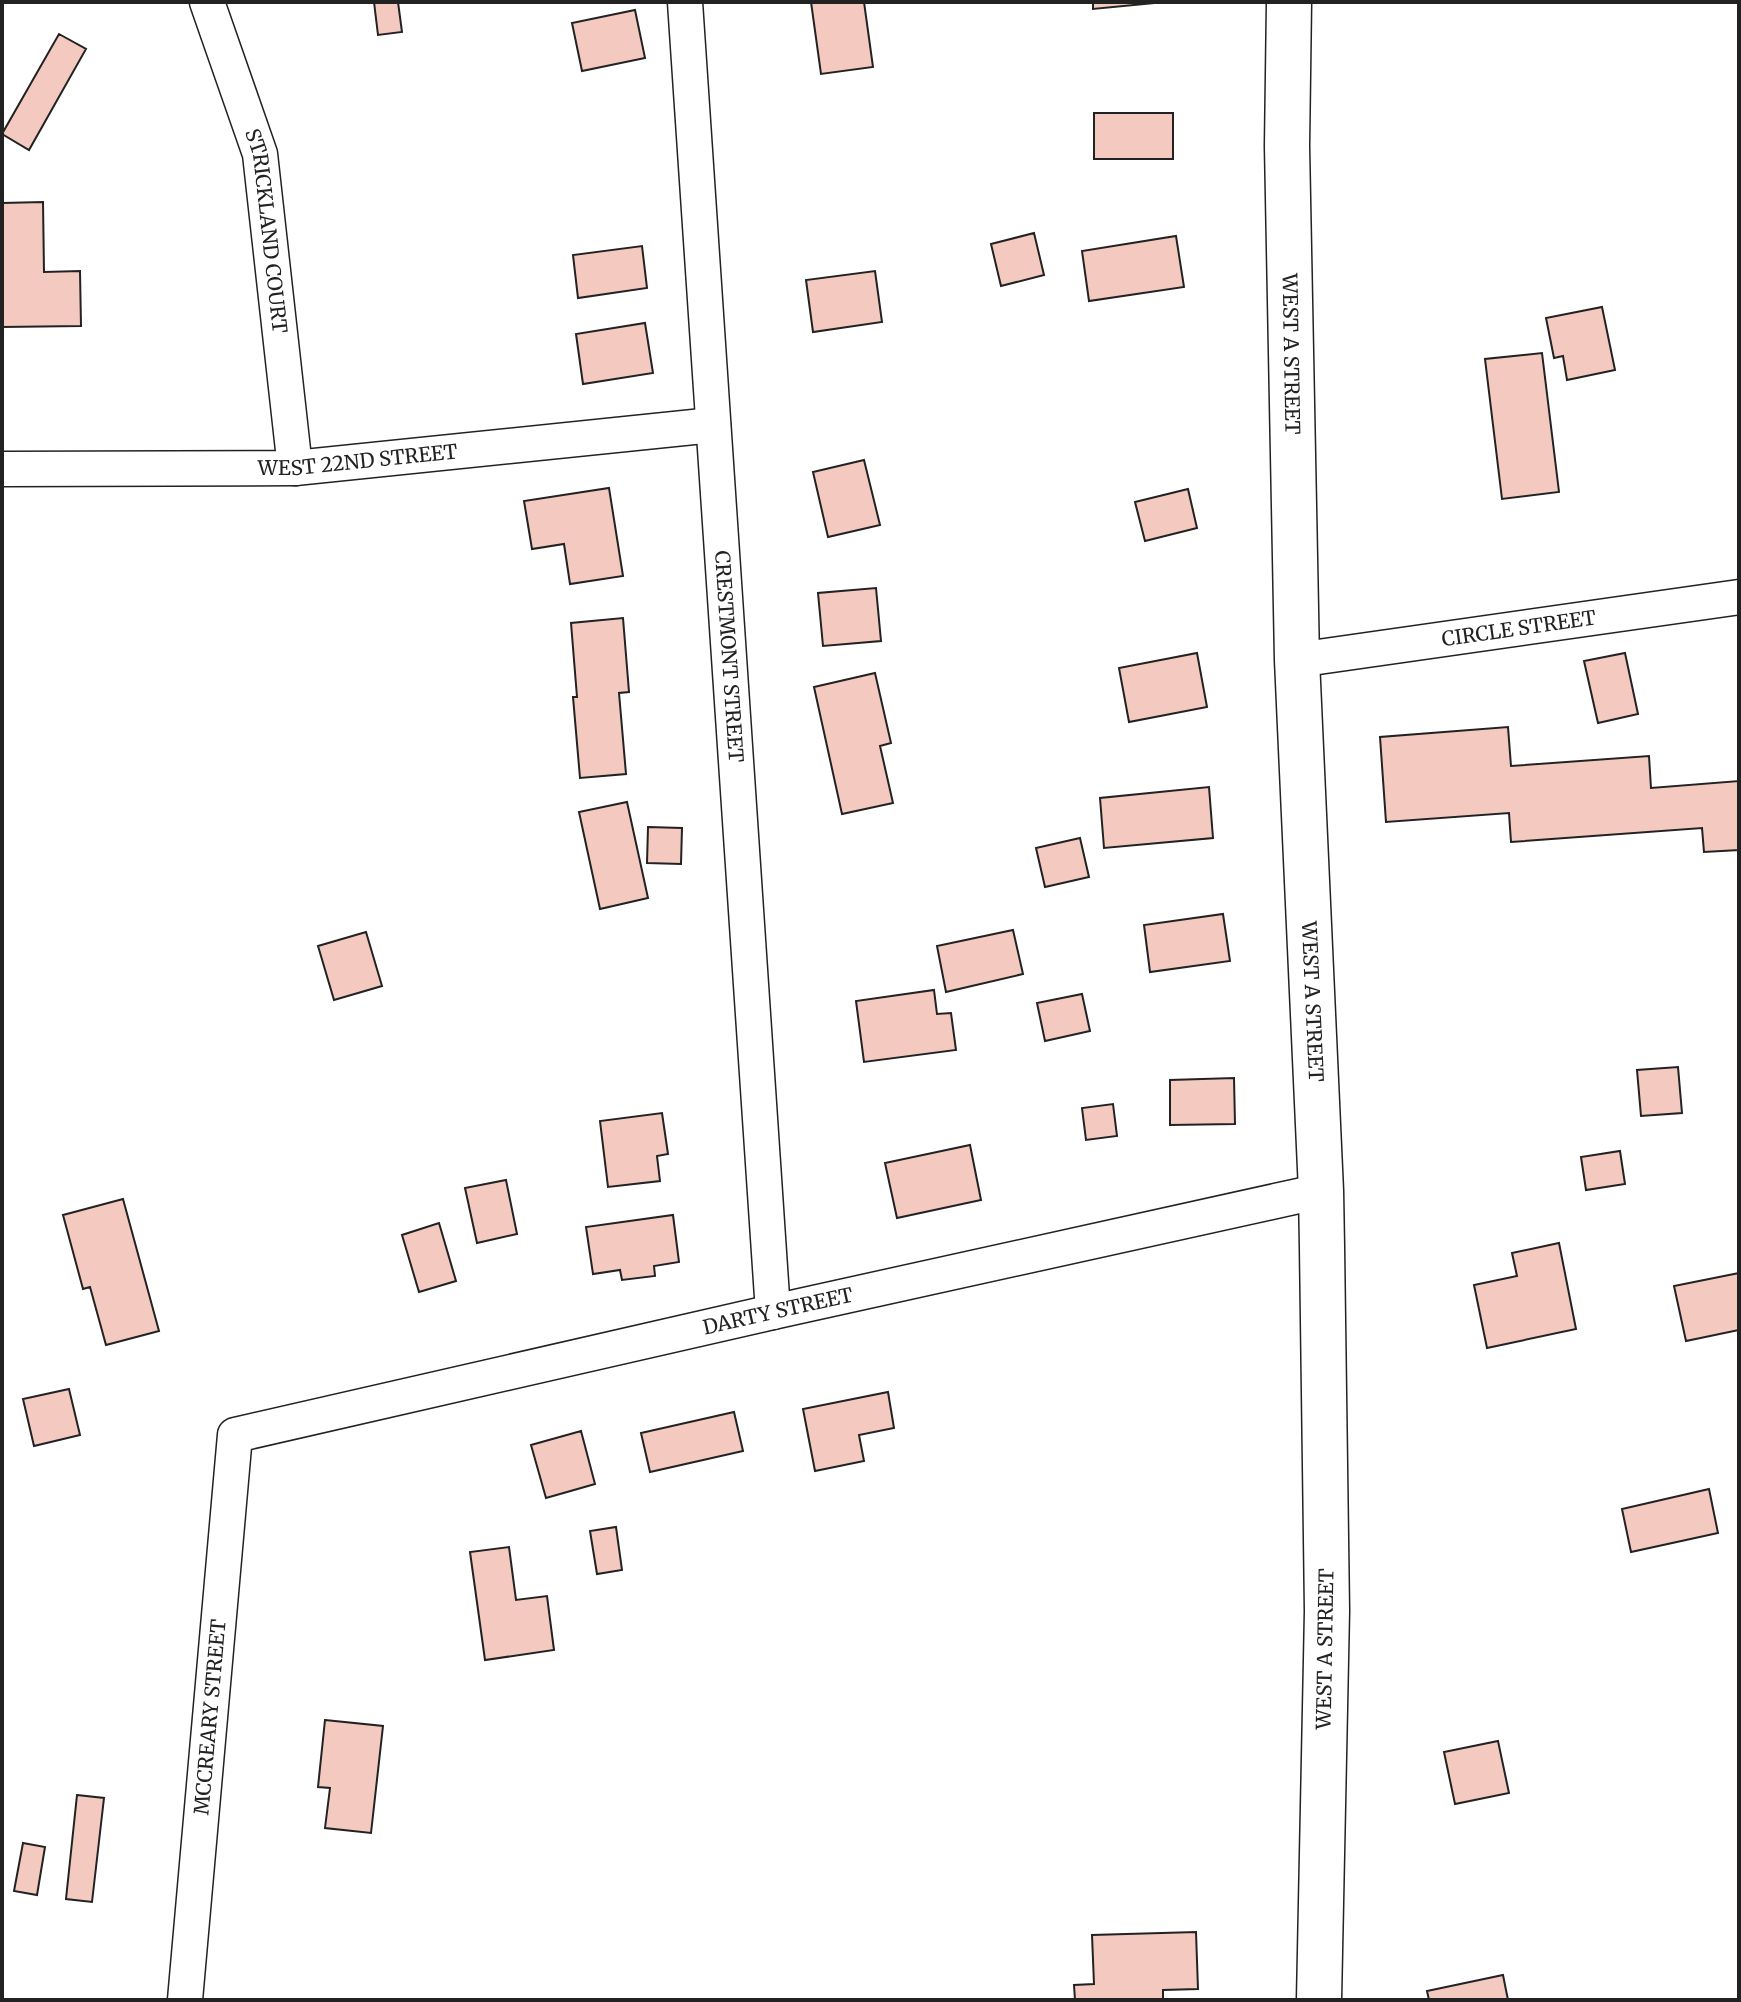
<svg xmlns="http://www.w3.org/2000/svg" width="1741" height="2002" font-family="Merriweather,serif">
<rect width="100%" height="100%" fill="#fff"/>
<path fill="#f3c9c0" stroke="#222" stroke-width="2" d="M374,2H398L402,32L378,35Z
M811,2H864L873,67L821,74Z
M1093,2H1165L1093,9Z
M635,10L645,58L582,71L572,23Z
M59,34L86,49L29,150L2,134Z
M1094,113H1173V159H1094Z
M43,202L44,272L80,271L81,326L2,327V203Z
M1034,233L1044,275L1001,286L991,244Z
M1176,236L1184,287L1089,301L1082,251Z
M642,246L647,288L578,298L573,255Z
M875,271L882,322L813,332L806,280Z
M1602,307L1615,370L1567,380L1563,356L1554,358L1546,318Z
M645,323L653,373L583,384L576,334Z
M1542,353L1559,492L1502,499L1485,359Z
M864,460L880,525L828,537L813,472Z
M609,488L623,576L570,584L564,544L532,549L524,501Z
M1188,489L1197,528L1145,541L1135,502Z
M876,588L881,641L823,646L818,593Z
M623,618L629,692L619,693L626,774L580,778L573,697H577L571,623Z
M1197,653L1207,707L1129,722L1119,668Z
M1625,653L1638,714L1598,723L1584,661Z
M875,673L891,743L880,746L893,803L842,814L814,687Z
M1508,727L1511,766L1649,756L1651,788L1739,781V850L1704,852L1702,828L1511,842L1509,813L1386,822L1380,737Z
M1209,787L1213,838L1104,848L1100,798Z
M627,802L648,898L600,909L579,812Z
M648,827L682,828L681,864L647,863Z
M1080,838L1089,877L1045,887L1036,848Z
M1223,914L1230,961L1150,972L1144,925Z
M1013,930L1023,974L946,992L937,946Z
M366,932L382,986L334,1000L318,946Z
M934,990L937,1014L951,1013L956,1050L864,1062L856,1001Z
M1082,994L1090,1031L1045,1041L1037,1003Z
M1678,1067L1682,1113L1641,1116L1637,1070Z
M1234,1078L1235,1124L1170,1125V1080Z
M1113,1104L1117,1136L1086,1140L1082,1108Z
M662,1113L668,1154L657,1156L660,1181L608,1187L600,1121Z
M970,1145L981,1200L897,1218L885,1163Z
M1620,1151L1625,1184L1586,1190L1581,1157Z
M506,1180L517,1234L477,1243L465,1188Z
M123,1199L159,1331L106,1345L90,1287L83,1289L63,1215Z
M673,1215L679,1262L654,1266L655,1276L622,1280L620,1270L593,1274L586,1227Z
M439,1223L456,1281L419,1292L402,1235Z
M1559,1243L1576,1329L1487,1348L1474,1285L1517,1276L1512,1253Z
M1739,1273V1330L1686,1341L1674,1286Z
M69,1389L80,1435L34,1446L23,1399Z
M888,1392L894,1428L859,1435L864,1461L815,1471L803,1409Z
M734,1412L743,1451L650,1472L641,1433Z
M581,1431L595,1484L546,1498L531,1445Z
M1709,1489L1718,1533L1631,1552L1622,1509Z
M616,1527L622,1570L597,1574L590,1531Z
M509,1547L516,1600L547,1596L554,1650L485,1660L470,1552Z
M325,1720L383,1726L371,1833L325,1828L330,1788L318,1787Z
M1498,1741L1509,1793L1455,1804L1444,1752Z
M77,1795L104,1798L92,1902L66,1899Z
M23,1843L45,1847L37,1895L14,1891Z
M1196,1932L1198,1989L1163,1990V2000H1075L1074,1985L1094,1984L1092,1935Z
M1503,1975L1508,2000H1429L1427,1991Z"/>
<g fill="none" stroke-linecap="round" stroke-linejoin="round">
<g stroke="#222" stroke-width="37">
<g id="street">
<path id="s1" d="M207,2L260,154L295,468"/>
<path id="s2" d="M685,2L773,1312"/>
<path id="s3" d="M2,469L295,468L713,425"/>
<path id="s4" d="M1297,660L1739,597"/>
<path id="s5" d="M185,2000L235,1435L773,1312L1321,1191"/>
</g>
</g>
<g stroke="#222" stroke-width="47">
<g id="secondary">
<path id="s6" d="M1289,2L1287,146L1297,660L1321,1191L1322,1247L1327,1611L1319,2000"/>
</g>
</g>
<use href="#street" stroke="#fff" stroke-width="34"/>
<use href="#secondary" stroke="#fff" stroke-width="44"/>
</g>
<g text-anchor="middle" stroke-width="6" stroke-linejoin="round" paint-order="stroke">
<g font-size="20" fill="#222" stroke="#fff">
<text dy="7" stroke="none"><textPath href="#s1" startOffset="238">STRICKLAND COURT</textPath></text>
<text dy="7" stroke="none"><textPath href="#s6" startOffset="352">WEST A STREET</textPath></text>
<text dy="7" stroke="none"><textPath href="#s3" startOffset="356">WEST 22ND STREET</textPath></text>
<text dy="7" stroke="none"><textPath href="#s4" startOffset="224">CIRCLE STREET</textPath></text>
<text dy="7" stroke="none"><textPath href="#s2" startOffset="656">CRESTMONT STREET</textPath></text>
<text dy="7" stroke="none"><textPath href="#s6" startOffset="1000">WEST A STREET</textPath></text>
<text dy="7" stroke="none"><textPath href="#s5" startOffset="1124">DARTY STREET</textPath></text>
<text transform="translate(1325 1649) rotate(-89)" y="7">WEST A STREET</text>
<text dy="7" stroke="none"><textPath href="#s5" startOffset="284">MCCREARY STREET</textPath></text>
</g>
</g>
<rect width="1741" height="2002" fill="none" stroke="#222222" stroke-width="8"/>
</svg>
